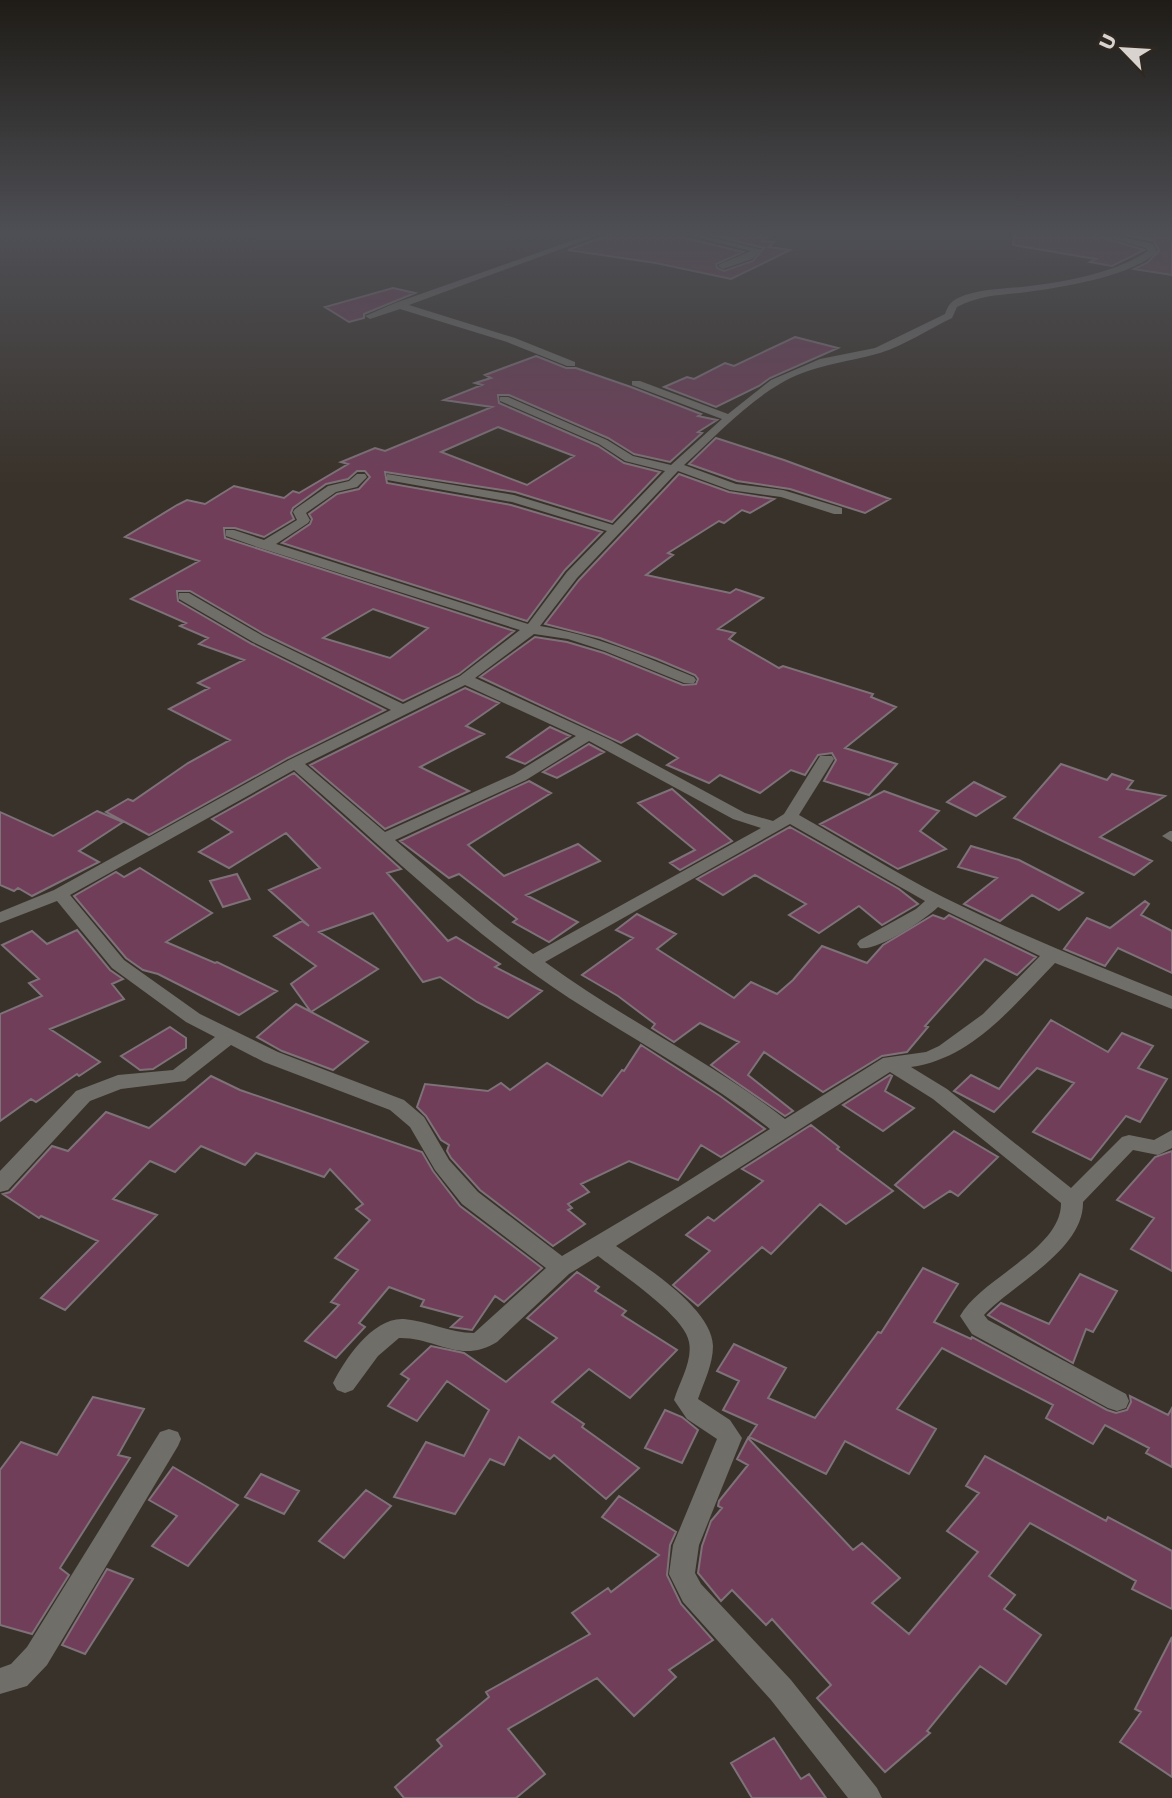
<svg xmlns="http://www.w3.org/2000/svg" width="1172" height="1798" font-family="'DejaVu Sans',sans-serif">
<rect width="100%" height="100%" fill="#39322a"/>
<path fill="#703e59" stroke="#7e7278" stroke-width="2" fill-rule="evenodd" d="M611,234H680L682,237L743,252L716,264L717,268L724,271L753,261L764,248L707,234H773L763,241L774,242L769,247L790,250L731,279L656,263L568,250Z
M1014,234H1092L1144,250L1112,266L1090,262L1096,259L1013,245Z
M1120,234H1162L1172,237V275L1134,269L1147,263L1159,251L1154,241Z
M393,288L415,293L364,314V318L349,322L325,307Z
M795,337L838,348L770,378L759,386L716,407L664,387L687,377L694,379L725,363L734,366Z
M536,356L566,368H576L631,387L701,414L698,416L717,420L698,432L702,433L670,462L634,454L608,438L509,395H498L499,403L598,446L624,463L660,472L612,522L515,492L385,472L387,483L511,505L602,532L565,570L527,621L282,543L310,524L312,519L309,514L337,494L359,489L370,477L365,471H357L348,479L326,484L293,508L291,513L294,519L264,537L235,528H224L225,538L514,631L459,674L403,701L264,634L190,591H177L178,601L252,644L385,710L288,758L149,835L106,812L128,799L133,801L188,763L230,740L169,709L209,688L198,683L244,660L199,644L208,638L180,626L186,623L131,599L199,561L125,537L177,505L187,500L205,504L234,486L284,498L293,491L299,493L348,464L341,462L375,448L385,451L492,407L444,400L482,385L475,383L491,378L485,375ZM498,427L574,456L527,485L441,452ZM373,609L428,628L390,658L323,638Z
M716,438L784,460L890,499L865,513L790,489L737,481L689,464Z
M679,474L729,492L774,499L750,513L742,510L724,523L719,521L668,553L673,555L646,575L730,593L736,589L763,598L718,629L735,633L729,639L779,668L783,666L873,694L871,697L896,707L845,748L897,764L869,795L824,781L836,760L832,753L818,755L805,775L791,770L760,793L720,775L709,783L667,765L678,758L637,734L621,743L480,677L535,637L567,642L604,653L683,685L696,684L698,679L695,675L657,659L600,638L545,624L579,580Z
M465,688L499,703L466,726L484,734L420,767L469,791L385,829L310,765Z
M550,727L570,736L525,764L507,757Z
M589,744L604,752L557,778L543,772Z
M1061,764L1107,780L1112,774L1133,781L1127,789L1165,796L1100,837L1152,861L1134,875L1014,818Z
M294,773L401,869L387,873L448,941L456,937L500,964L495,967L542,991L508,1018L477,1002L440,977L423,982L373,913L319,932L378,969L311,1012L291,984L316,966L274,936L302,921L309,926L269,890L320,868L286,833L229,868L199,852L232,832L212,819Z
M529,781L551,793L468,845L504,876L578,844L600,861L526,895L578,922L549,942L513,922L517,919L459,874L449,878L400,841Z
M974,782L1005,797L976,816L947,802Z
M672,789L732,841L680,870L670,863L695,850L638,803Z
M884,791L939,811L920,831L946,849L898,869L820,824Z
M97,811L123,822L79,851L99,862L32,896L18,888L14,891L0,885V812L53,836Z
M790,827L899,889L918,904L882,925L859,906L819,933L789,915L806,904L755,875L723,895L697,879Z
M971,846L1019,860L1083,893L1059,910L1032,895L1000,921L964,904L997,878L958,867Z
M140,868L212,913L166,942L215,963L217,962L277,991L239,1015L158,974L143,970L126,958L74,896L116,872L124,877Z
M237,874L250,899L223,907L210,881Z
M1145,901L1149,904L1141,915L1172,931V973L1118,948L1105,966L1064,949L1087,918L1110,928Z
M637,914L676,934L657,949L734,998L751,982L777,994L793,980L822,946L867,963L883,945L933,915L944,919L949,915L1036,957L1017,975L985,959L925,1026L928,1027L907,1052L882,1056L823,1092L764,1052L748,1075L793,1111L785,1116L711,1065L739,1042L700,1023L674,1042L652,1028L655,1024L618,996L582,975L633,938L616,930Z
M77,930L110,970L123,979L112,984L124,999L50,1029L100,1062L79,1076L77,1074L36,1102L31,1099L0,1121V1014L42,996L29,983L39,979L2,945L32,931L47,944Z
M296,1004L368,1042L333,1070L282,1051L257,1037Z
M1051,1020L1108,1052L1122,1033L1153,1046L1138,1068L1167,1079L1140,1122L1126,1116L1091,1160L1033,1132L1074,1083L1037,1068L994,1112L954,1091L971,1075L999,1089Z
M170,1027L186,1038V1048L153,1069L140,1070L121,1056Z
M641,1045L720,1096L765,1129L721,1157L701,1145L678,1180L629,1161L581,1184L589,1192L568,1204L572,1208L568,1210L585,1224L553,1246L480,1190L451,1158L447,1151L449,1145L441,1140L426,1116L417,1107L425,1084L488,1091L501,1083L510,1090L547,1063L602,1096L622,1070L624,1071Z
M890,1075L892,1076L885,1091L914,1108L883,1131L843,1105Z
M211,1076L240,1090L422,1152L433,1171L460,1206L542,1268L504,1302L495,1296L472,1330L451,1327L462,1317L421,1306L424,1300L389,1287L359,1323L365,1327L336,1358L305,1341L339,1305L331,1302L358,1270L335,1258L370,1220L356,1209L363,1204L330,1169L324,1177L256,1153L245,1165L201,1146L175,1172L150,1161L113,1199L157,1215L65,1310L41,1298L98,1241L41,1216L39,1218L3,1194L10,1192L52,1146L68,1151L106,1112L149,1128Z
M811,1125L839,1147L837,1149L893,1191L846,1224L820,1204L771,1254L762,1247L698,1306L673,1285L710,1251L686,1235L708,1217L714,1221L763,1181L742,1169Z
M954,1131L998,1157L958,1196L950,1191L924,1208L895,1185Z
M1172,1151V1271L1131,1249L1154,1218L1117,1200L1155,1157Z
M923,1268L958,1284L934,1322L971,1339L972,1337L1107,1410L1116,1413L1127,1410L1131,1402L1130,1396L1168,1415L1172,1408V1467L1146,1453L1149,1448L1105,1425L1093,1444L1046,1418L1053,1405L942,1348L897,1409L936,1429L909,1474L845,1441L826,1474L749,1437L757,1425L723,1410L739,1381L717,1371L734,1344L786,1368L768,1398L815,1418L878,1332L881,1333Z
M577,1272L599,1287L595,1291L626,1311L622,1315L677,1350L630,1398L589,1369L552,1402L584,1424L582,1427L639,1468L606,1499L554,1455L550,1459L519,1437L504,1465L490,1459L455,1514L394,1497L426,1442L464,1456L489,1410L447,1381L417,1421L388,1406L409,1379L401,1374L431,1346L464,1353L506,1382L557,1338L527,1318Z
M1080,1274L1117,1291L1093,1332L1086,1329L1073,1363L988,1315L1001,1303L1049,1324Z
M93,1397L144,1409L118,1455L130,1458L60,1568L69,1575L32,1634L0,1625V1470L21,1442L57,1455Z
M665,1410L682,1417L698,1430L682,1463L645,1448Z
M748,1438L853,1550L862,1543L900,1578L872,1603L909,1634L978,1552L947,1531L979,1493L966,1486L985,1456L1106,1521L1108,1517L1172,1551V1609L1132,1589L1136,1581L1030,1523L989,1576L1015,1595L1004,1609L1041,1635L1006,1684L980,1666L927,1731L930,1733L885,1772L817,1698L831,1685L772,1619L766,1625L732,1590L721,1601L698,1573L702,1546L711,1521L722,1508L718,1506L719,1501L748,1465L737,1459Z
M173,1467L238,1505L188,1566L152,1546L177,1516L149,1500Z
M261,1474L299,1491L284,1514L245,1497Z
M366,1490L391,1506L344,1558L319,1541Z
M619,1496L676,1532L670,1545L667,1575L681,1604L713,1640L669,1670L676,1677L634,1716L597,1678L508,1729L545,1774L516,1798H404L395,1787L442,1746L437,1740L489,1697L486,1692L590,1634L572,1613L608,1588L611,1592L659,1555L602,1517Z
M107,1569L133,1579L85,1654L62,1645Z
M1172,1637V1777L1120,1742L1141,1712L1135,1709Z
M774,1738L801,1779L809,1774L826,1798H752L731,1763Z"/>
<g fill="none" stroke-linecap="round" stroke-linejoin="round">
<path fill="#706e69" fill-rule="evenodd" d="M591,234H602L409,305L515,338L575,362V366H567L507,342L400,309L370,319L365,316L395,303Z
M683,234H697L762,250L752,259L723,269L718,266L720,264L751,251Z
M1095,234H1109L1153,244L1157,252C1130,277 1063,287 1027,292C1003,295 979,295 957,307L952,318C929,329 905,345 880,353C845,363 810,365 778,385C743,406 714,438 684,465L736,484L783,490L842,508V514H834L781,497L730,490L678,471L577,578L540,626C594,635 644,656 694,677L696,680L694,683H684L605,651L568,639L534,634L475,678L610,740L745,813L773,821L784,814L820,756H832L834,759L799,815C847,842 894,872 943,897C1018,934 1095,965 1172,996V1009L1055,963C1014,1005 972,1059 911,1067L947,1089L1071,1188L1122,1137L1129,1135L1154,1140L1172,1130V1148L1158,1155L1133,1150L1083,1202C1084,1250 1013,1284 984,1315L988,1320L1126,1394L1129,1401L1126,1408L1117,1411L1108,1408L972,1334L960,1316C981,1278 1062,1249 1061,1203L933,1099L890,1072L616,1246C644,1266 712,1308 713,1346C713,1364 704,1382 698,1399L730,1420L742,1438L699,1545L695,1573L701,1584L791,1680L877,1788L882,1798H848L771,1700L683,1602L669,1574L673,1545L717,1439L687,1419L674,1400C679,1383 693,1361 689,1342C685,1316 620,1273 598,1256L569,1274L497,1342C460,1365 436,1337 399,1338L378,1356L353,1390L345,1393L337,1390L333,1383C345,1359 373,1317 404,1319C428,1321 449,1333 474,1333L546,1268L462,1204L435,1170L410,1127L390,1110L264,1062L231,1045L185,1081L121,1089L90,1101L8,1190L0,1192V1171L76,1091L118,1075L173,1070L215,1037L186,1022L112,968L57,901L0,923V912L54,890L289,760L391,710L253,642L179,599V593H189L263,636L403,704L460,676L520,630L260,548L226,536V530H234L264,540L297,520L293,512L295,509L328,486L349,481L357,474H365L367,477L357,487L336,492L306,513L310,520L308,523L276,544L528,624L567,572L607,531L512,502L387,480V474L514,495L613,525L665,471L625,461L599,444L500,401V397H508L607,440L633,456L671,465L722,419L632,385V381H640L728,414L771,380L820,359L875,348L945,314C948,306 950,302 958,298C978,289 1001,289 1022,287C1063,282 1113,274 1148,251L1146,248ZM465,685L576,736L514,774L385,832L305,764ZM589,741L733,819L761,828L533,954L494,925L395,840L526,780ZM294,770C383,847 470,933 569,998C636,1041 707,1079 770,1129L680,1186L562,1256L478,1192L449,1160L424,1117L404,1100L278,1052L200,1014L124,960L70,895ZM790,824L925,901L916,909L860,940L857,944L860,948C876,952 925,920 938,907L1040,956L983,1014L939,1046L926,1052L883,1058L785,1119C709,1060 623,1019 545,962Z
M1170,831H1172V842L1162,836Z
M169,1429L178,1432L181,1439L178,1446L47,1665L27,1686L0,1694V1668L11,1664L27,1647L160,1432Z"/>
</g>
<linearGradient id="sky" x2="0" y2="1"><stop stop-color="#1f1c17"/><stop offset="0.48" stop-color="#4e4f55"/><stop offset="1" stop-color="#4e4f55" stop-opacity="0"/></linearGradient>
<rect width="1172" height="485" fill="url(#sky)"/>
<g transform="translate(1123 49) rotate(295)" stroke="#2f2820" stroke-width="5" paint-order="stroke">
<path d="M0-5L12 26L0 18L-12 26Z" fill="#d8d3ce"/>
<text y="-10" font-size="19" font-weight="bold" text-anchor="middle" fill="#d8d3ce">U</text>
</g>
</svg>
